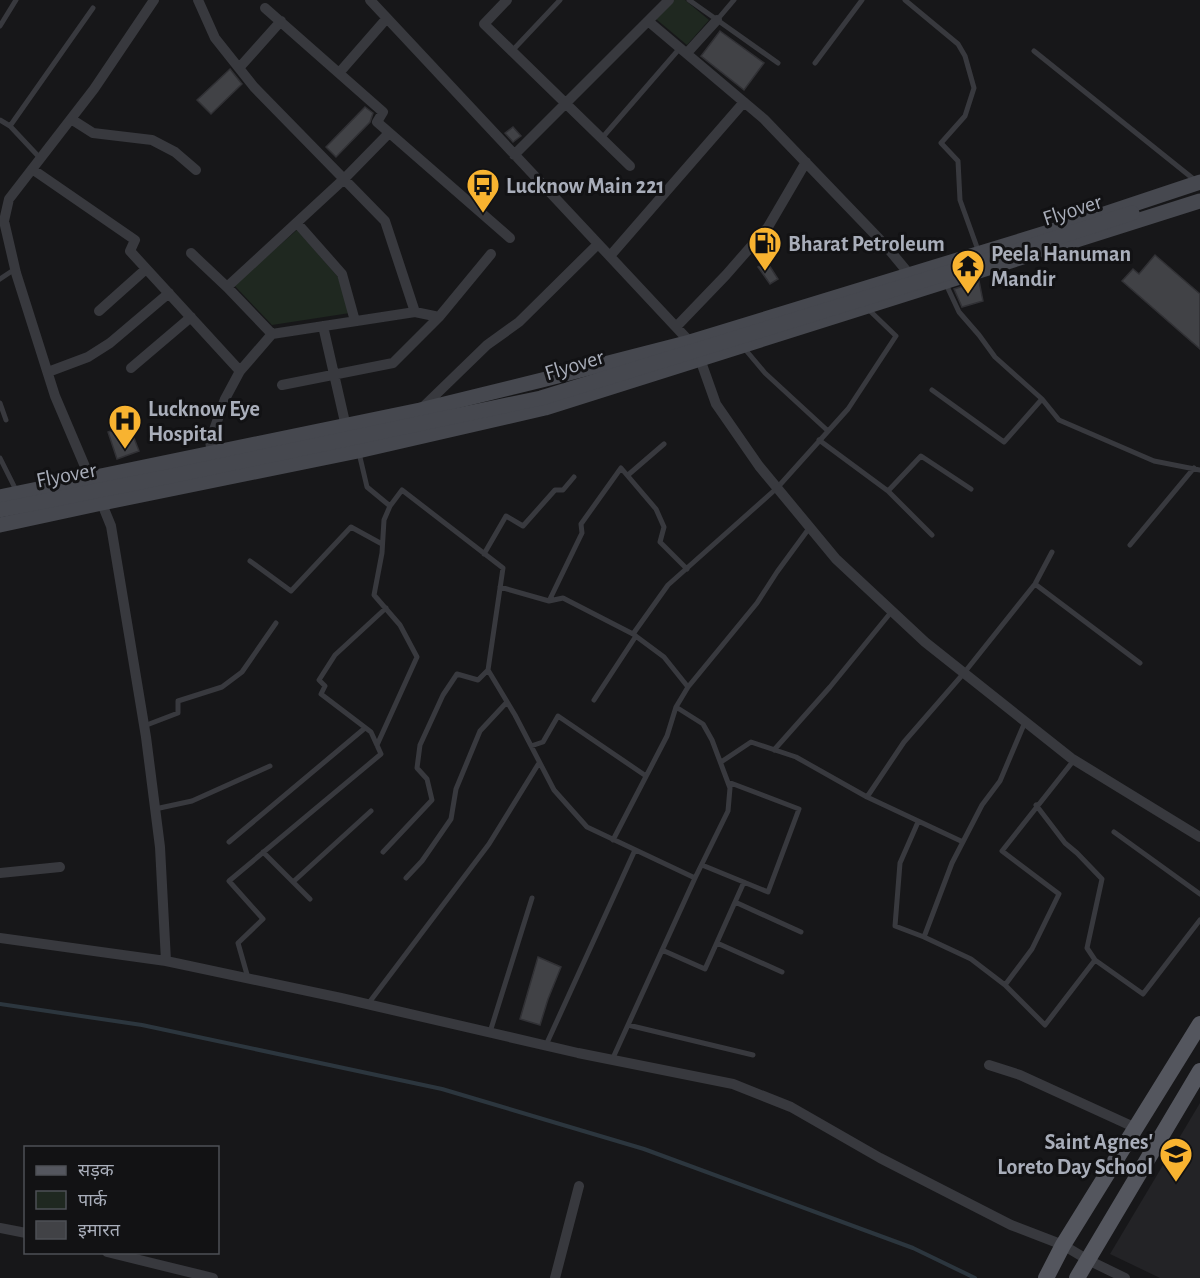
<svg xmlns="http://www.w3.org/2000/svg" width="1200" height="1278" font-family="'Alegreya Sans','Noto Sans Devanagari',sans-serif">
<rect width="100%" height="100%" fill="#171719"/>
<path fill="#232326" d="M1200,1103V1278H1160L1110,1254Z"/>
<path fill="#1f2820" d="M672,0H685L709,20L687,45L656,19Z
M297,230L338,277L350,313L272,325L234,285Z"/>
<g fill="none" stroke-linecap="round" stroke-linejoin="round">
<path stroke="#2c363e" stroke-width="4" d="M0,1004L142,1025L442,1089L644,1149L913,1248L975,1278"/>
</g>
<path fill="#414246" stroke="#313135" stroke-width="1.5" d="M720,31L764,63L744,90L701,56Z
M230,69L242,84L211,114L197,100Z
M365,107L373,113L370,122L336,157L326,147Z
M513,127L521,136L513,142L505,133Z
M1155,255L1200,294V349L1122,281L1133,269L1139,274Z
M767,262L778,279L770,284L758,267Z
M979,281L983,301L962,307L954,289Z
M129,425L139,451L117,459L108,432Z
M538,957L561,967L548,999L540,1025L520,1019Z"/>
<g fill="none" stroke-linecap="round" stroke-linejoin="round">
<path stroke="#38393e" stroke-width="5" d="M689,0L778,63
M905,0L958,44L965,56L974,88L965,116L941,143L958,161L960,200L978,250
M717,20L734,0
M0,26L16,0
M512,51L560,0
M1034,51L1196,181
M815,63L862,0
M0,120L10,126L40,158
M10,126L93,8
M602,138L680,48
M0,279L15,269
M945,282L959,312L979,335L995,357L1042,399L1059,420L1154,461L1200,470
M744,348L765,373L828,431
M932,390L1004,442L1042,399
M0,403L6,420
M819,440L888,491L932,535
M359,453L367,487L390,506L402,490L503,568L488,670L515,715L554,790L587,827L695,878
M0,458L17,492
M628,475L664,444
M888,491L921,456L971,489
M1130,545L1194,468
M484,554L506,516L523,526L555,490H563L574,477
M250,561L291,591L351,527L382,544
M1035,584L1140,663
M500,587L549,601L563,598L633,634L664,657L688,687
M549,601L582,533L581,524L621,468L656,509L664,527L660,542L687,569
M633,634L668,585L777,488L848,409L896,336L868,309
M594,700L636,636
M144,726L178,713V701L222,687L242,672L276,623
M377,745L417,657L400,625L374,595L382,553L384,520L390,506
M531,746L543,742L558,716L646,776
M774,750L830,687L892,611
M721,762L751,742L796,757L867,797L904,742L964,673L1035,584L1052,552
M867,797L963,842
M1036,805L1065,843L1077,853L1102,879L1087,948L1095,960
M155,809L192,801L270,766
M918,822L900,863L895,926L924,937L971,959L1005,985L1045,1025L1095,960L1143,994L1200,920
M1114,832L1200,894
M613,840L667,736L676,707L688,687L757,603L777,572L810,527
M229,842L365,728
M263,852L310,899
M383,852L432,800L427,779L417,768L420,745L443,695L457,674L478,680L488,670
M702,865L768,892L799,809L728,782
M406,878L422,861L451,819L456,789L480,731L507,702
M293,882L371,811
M735,902L801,932
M924,937L952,863L982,805L1000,781L1025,722
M717,943L782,972
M662,950L705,969L744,882
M248,978L238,943L263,919L229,881L381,754L371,732L321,694L325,686L319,680L335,655L386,608
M1005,985L1032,949L1059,894L1002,851L1074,760
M368,1004L489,844L539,763
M628,1025L753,1055
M490,1032L532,898
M546,1045L635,850
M612,1060L695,878L728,811L730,788L712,740L703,724L676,707"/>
<path stroke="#38393e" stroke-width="10" d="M198,0L215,38L254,87L385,221L415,312
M370,0L690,342L700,359L716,404L759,466L836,559L925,642L1071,758L1200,837
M507,0L484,24L630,166
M265,8L383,112L377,122L510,238
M648,21L764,119L886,246L910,275L912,280
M687,53L717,20
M239,68L281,21
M339,73L387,18
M71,119L93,133L152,140L175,152L196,170
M514,155L669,0
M32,169L135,240L130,251L240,371
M297,223L342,274L355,321
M191,253L227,287L272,334L415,312L439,317L491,254
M610,256L744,102
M227,287L344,179L389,133
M99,311L146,269
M323,326L347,431
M676,327L726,275L768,227L806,162
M131,368L191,317
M48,372L88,357L110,343L169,293
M282,385L393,363L439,317
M421,409L487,345L519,322L598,244
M212,453L210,441L225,399L240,371L272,334
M92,483L55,396L16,273L4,221L9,199L94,89L154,0
M100,499L111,526L146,737L160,847L166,961L341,998L578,1053L733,1084L791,1107L880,1158L1011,1225L1063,1245L1088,1260L1125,1278
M0,873L60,867
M0,938L166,961
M989,1065L1020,1075L1136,1128
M0,1228L26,1233
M107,1252L213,1278
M555,1278L579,1186"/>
<path stroke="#46484f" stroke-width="15" d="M0,497L420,410L542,380L690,342L1062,228L1200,182
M0,525L102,503L358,451L545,408L1200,201"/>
<path stroke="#54565e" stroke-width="16" d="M1046,1278L1063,1245L1200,1024
M1077,1278L1200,1071"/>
<path stroke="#46484f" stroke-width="15" d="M0,510L171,476L541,398L973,265L1132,213"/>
</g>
<defs>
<g id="bus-pin" transform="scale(1.725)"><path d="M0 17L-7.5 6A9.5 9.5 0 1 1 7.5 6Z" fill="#f8b330" stroke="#121214"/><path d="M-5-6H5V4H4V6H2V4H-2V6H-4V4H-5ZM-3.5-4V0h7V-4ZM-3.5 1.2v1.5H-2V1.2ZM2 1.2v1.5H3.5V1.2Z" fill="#111"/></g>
<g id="fuel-pin" transform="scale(1.725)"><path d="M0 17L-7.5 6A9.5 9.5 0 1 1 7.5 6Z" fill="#f8b330" stroke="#121214"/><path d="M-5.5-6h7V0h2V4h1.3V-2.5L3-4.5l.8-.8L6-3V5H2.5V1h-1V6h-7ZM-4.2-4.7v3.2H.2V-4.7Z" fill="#111"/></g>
<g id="temple-pin" transform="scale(1.725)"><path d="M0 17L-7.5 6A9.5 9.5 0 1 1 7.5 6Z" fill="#f8b330" stroke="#121214"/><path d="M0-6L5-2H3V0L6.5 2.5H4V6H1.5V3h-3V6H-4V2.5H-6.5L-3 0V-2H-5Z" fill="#111"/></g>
<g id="hospital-pin" transform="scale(1.725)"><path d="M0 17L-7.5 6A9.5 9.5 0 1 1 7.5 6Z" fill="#f8b330" stroke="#121214"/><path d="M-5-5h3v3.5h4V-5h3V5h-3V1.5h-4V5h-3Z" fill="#111"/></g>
<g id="school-pin" transform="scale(1.725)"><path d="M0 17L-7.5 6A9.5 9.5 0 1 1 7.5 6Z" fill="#f8b330" stroke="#121214"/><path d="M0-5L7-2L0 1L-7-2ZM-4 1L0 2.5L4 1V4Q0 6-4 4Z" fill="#111"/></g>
</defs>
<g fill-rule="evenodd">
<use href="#bus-pin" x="483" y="185"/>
<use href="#fuel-pin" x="765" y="243"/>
<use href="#temple-pin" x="968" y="266"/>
<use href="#hospital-pin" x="125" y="421"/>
<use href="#school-pin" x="1176" y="1154"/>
</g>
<g text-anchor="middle" stroke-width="6" stroke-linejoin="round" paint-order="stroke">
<g font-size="22" font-weight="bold" fill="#a9aeba" stroke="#121214" text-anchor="start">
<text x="506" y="193">Lucknow Main 221</text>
<text x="788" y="251">Bharat Petroleum</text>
<text x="991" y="261">Peela Hanuman<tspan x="991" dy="25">Mandir</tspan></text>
<text x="148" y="416">Lucknow Eye<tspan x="148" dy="25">Hospital</tspan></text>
<text x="1153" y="1149" text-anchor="end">Saint Agnes'<tspan x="1153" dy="25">Loreto Day School</tspan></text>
</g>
<g font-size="22" fill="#a9aeba" stroke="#121214">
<text transform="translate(1072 209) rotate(-18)" y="8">Flyover</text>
<text transform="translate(574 364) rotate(-17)" y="8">Flyover</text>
<text transform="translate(66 474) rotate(-11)" y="8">Flyover</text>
</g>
</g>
<rect x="24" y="1146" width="195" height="108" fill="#121214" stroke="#4e5056" stroke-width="1.5"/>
<rect x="36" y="1166" width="30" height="9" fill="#54565e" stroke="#4e5056" stroke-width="1.5"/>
<text x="78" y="1176" font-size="18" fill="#a9aeba">सड़क</text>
<rect x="36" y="1191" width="30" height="18" fill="#1f2820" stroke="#4e5056" stroke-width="1.5"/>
<text x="78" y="1206" font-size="18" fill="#a9aeba">पार्क</text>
<rect x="36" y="1221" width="30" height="18" fill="#414246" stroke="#4e5056" stroke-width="1.5"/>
<text x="78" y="1236" font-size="18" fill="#a9aeba">इमारत</text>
</svg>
